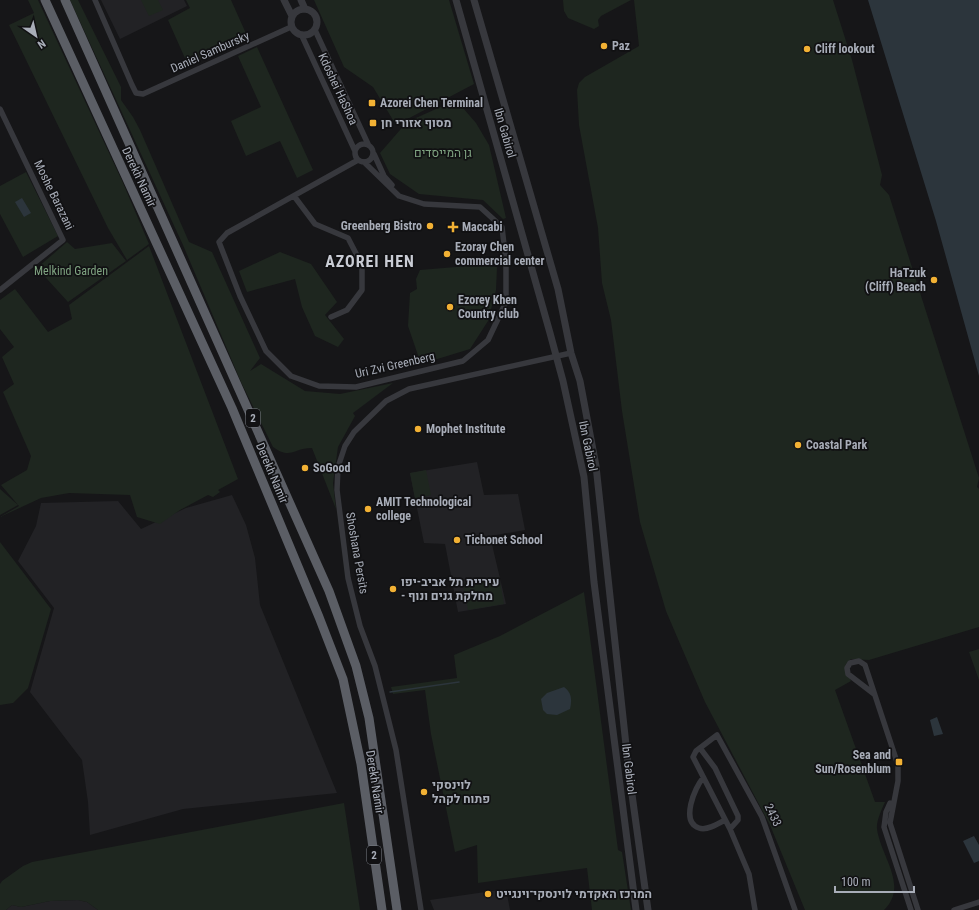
<svg xmlns="http://www.w3.org/2000/svg" width="979" height="910" font-family="'Roboto Condensed',Heebo,sans-serif">
<rect width="100%" height="100%" fill="#161618"/>
<path fill="#222225" d="M101,0H184L187,6L120,39Z
M477,462L484,495L518,494L525,530L490,536L506,604L458,612L445,544L424,543L410,473Z
M232,495L246,525L255,558L260,605L337,793L183,809L90,835L88,802L82,760L30,692L54,608L18,561L36,526L41,503L118,501L141,529L186,508Z
M506,889L510,910H434L430,900Z
M78,900L87,902L98,910H6L12,905L21,907L50,901Z"/>
<path fill="#1e261f" d="M28,0H38L123,183L149,244L127,260L108,228L9,25L34,13Z
M70,0H78L121,87V100L133,117L140,130L189,242L212,252L260,358L250,371L261,364L305,391L340,394L393,383L353,413L355,416L338,447L333,483L336,509L312,448C293,448 291,460 273,447L241,382L183,245Z
M141,0H158L163,10L149,16Z
M186,0H231L248,38L188,65L168,20L190,8Z
M314,0H449L474,84L396,125L373,87L344,67Z
M563,0H631L601,16L598,20L599,26L594,29L568,18L564,11Z
M634,0H833L852,60L882,175L880,185L889,195L979,478L977,487L979,489V627L869,660L851,659L846,664L845,670L851,681L835,690L875,802H885C882,809 876,821 877,829C881,857 909,886 884,910H805L770,825L705,702L666,611L640,522L622,411L611,320L602,283L598,228L579,125L577,90L579,83L585,77L639,46Z
M257,47L313,170L297,178L280,141L246,156L231,121L261,107L238,56Z
M456,100L476,123L489,145L506,218L503,219L483,200L419,194L390,174L380,153L407,122Z
M26,172L58,236L23,257L0,214V186Z
M67,242L75,249L112,243L126,261L68,302L37,268Z
M149,246L238,479L218,490L220,492L213,497L208,495L180,510L160,524L137,517L130,495L69,493L41,498L0,517L19,506L1,485L27,470L31,456L3,392L14,384L2,357L14,347L0,329V300L15,289L48,332L72,319L69,305Z
M280,252L311,264L337,302L325,315L344,339L338,347L315,336L302,307L295,279L247,292L239,271Z
M480,265L497,267L496,290L488,321L470,349L421,364L408,326L410,293L417,289L416,279L420,270Z
M426,470L431,495L415,499L410,473Z
M0,489L18,505L0,515Z
M0,542L51,609L28,688L13,703L0,705Z
M499,577L504,604L468,610L463,583Z
M584,592L618,850L622,852L631,910H592L587,868L478,883L477,845L455,852L431,734L425,690L393,694L391,687L457,678L454,655L500,636Z
M979,649V680L969,652Z
M344,803L360,910H98L87,902L78,900L50,901L21,907L12,905L6,910H0V884L2,881L23,866L32,862Z"/>
<path fill="#2c353c" d="M868,0H979V376L936,221Z
M22,198L31,213L24,217L15,202Z
M564,687C572,693 572,700 570,709L557,715L547,714L543,710L541,699L547,693Z
M937,717L943,734L934,736L930,720Z
M974,836L979,845V861L974,863L963,841Z"/>
<g fill="none" stroke-linecap="round" stroke-linejoin="round">
<path stroke="#2c353c" stroke-width="1.5" d="M390,692L459,682"/>
<path stroke="#37383d" stroke-width="5.5" d="M95,0L132,85L136,93L143,94L291,27
M315,30L368,144
M302,36L355,151
M0,109L63,240L0,290
M355 153a9 9 0 1 1 18 0a9 9 0 1 1-18 0Z
M374,154L384,176L392,185
M358,160L227,233L219,242L240,296L266,351L291,376L319,386L356,387L463,361L488,340L506,302V262L502,227L480,207L424,204L399,196L364,162
M294,196L315,224L348,238L362,265V290L347,310L331,317
M874,694L848,674L847,668L850,663L859,661L865,665L898,765V781L890,823L918,910
M700,748L715,768L738,816V820L730,829L749,874L755,910
M703,778C695,787 680,822 699,828C707,831 718,824 725,820
M890,803L886,812L884,827L911,910
M730,829L693,757L696,751L717,735L762,817L795,910
M421,910L396,750L375,666L360,626L348,578L337,490L338,467L345,446L354,432L386,401L409,389L571,353
M954,910L979,902"/>
<path stroke="#37383d" stroke-width="7" d="M284,0L292,16
M301,0L305,9
M456,0L550,333L563,381L584,477L594,582L636,910
M474,0L558,289L571,353L580,381L596,466L629,773L648,910
M291 22a13 13 0 1 1 26 0a13 13 0 1 1-26 0Z"/>
<path stroke="#5b5e65" stroke-width="9" d="M45,0L232,408L319,617L343,679L361,764L382,910
M65,0L329,591L356,666L369,718L397,910"/>
</g>
<g fill="#f2b134" stroke="#111113" stroke-width="1.5">
<circle cx="604" cy="46" r="4"/>
<circle cx="807" cy="49" r="4"/>
<rect x="368" y="99" width="8" height="8" rx="2"/>
<rect x="369" y="119" width="8" height="8" rx="2"/>
<circle cx="430" cy="226" r="4"/>
<path d="M451 221h4v4h4v4h-4v4h-4v-4h-4v-4h4z"/>
<circle cx="447" cy="254" r="4"/>
<circle cx="934" cy="280" r="4"/>
<circle cx="450" cy="307" r="4"/>
<circle cx="418" cy="429" r="4"/>
<circle cx="798" cy="445" r="4"/>
<circle cx="305" cy="468" r="4"/>
<circle cx="368" cy="509" r="4"/>
<circle cx="457" cy="540" r="4"/>
<circle cx="393" cy="589" r="4"/>
<rect x="895" y="758" width="8" height="8" rx="2"/>
<circle cx="424" cy="792" r="4"/>
<circle cx="488" cy="894" r="4"/>
</g>
<g text-anchor="middle" stroke-width="3.5" stroke-linejoin="round" paint-order="stroke">
<g fill="#111113" stroke="#7b7e86" stroke-width="1">
<rect x="246" y="409" width="14" height="18" rx="3"/>
<rect x="367" y="846" width="14" height="18" rx="3"/>
</g>
<g font-size="11" font-weight="bold" fill="#a8adb8">
<text x="253" y="422">2</text>
<text x="374" y="859">2</text>
</g>
<g font-size="12" font-weight="bold" fill="#a8adb8" stroke="#111113" text-anchor="start">
<text x="612" y="50">Paz</text>
<text x="815" y="53">Cliff lookout</text>
<text x="380" y="107">Azorei Chen Terminal</text>
<text x="381" y="127">מסוף אזורי חן</text>
<text x="422" y="230" text-anchor="end">Greenberg Bistro</text>
<text x="462" y="231">Maccabi</text>
<text x="455" y="251">Ezoray Chen<tspan x="455" dy="14">commercial center</tspan></text>
<text x="926" y="277" text-anchor="end">HaTzuk<tspan x="926" dy="14">(Cliff) Beach</tspan></text>
<text x="458" y="304">Ezorey Khen<tspan x="458" dy="14">Country club</tspan></text>
<text x="426" y="433">Mophet Institute</text>
<text x="806" y="449">Coastal Park</text>
<text x="313" y="472">SoGood</text>
<text x="376" y="506">AMIT Technological<tspan x="376" dy="14">college</tspan></text>
<text x="465" y="544">Tichonet School</text>
<text x="401" y="586">עיריית תל אביב-יפו<tspan x="401" dy="14">- מחלקת גנים ונוף</tspan></text>
<text x="891" y="759" text-anchor="end">Sea and<tspan x="891" dy="14">Sun/Rosenblum</tspan></text>
<text x="432" y="789">לוינסקי<tspan x="432" dy="14">פתוח לקהל</tspan></text>
<text x="496" y="898">המרכז האקדמי לוינסקי־וינגייט</text>
</g>
<g font-size="12" fill="#a8adb8" stroke="#111113">
<text transform="translate(210 52) rotate(-24)" y="4">Daniel Sambursky</text>
<text transform="translate(338 89) rotate(65)" y="4">Kdoshei HaShoa</text>
<text transform="translate(505 133) rotate(74)" y="4">Ibn Gabirol</text>
<text transform="translate(139 177) rotate(65)" y="4">Derekh Namir</text>
<text transform="translate(54 195) rotate(64)" y="4">Moshe Barazani</text>
<text transform="translate(395 365) rotate(-13)" y="4">Uri Zvi Greenberg</text>
<text transform="translate(588 446) rotate(78)" y="4">Ibn Gabirol</text>
<text transform="translate(272 473) rotate(67)" y="4">Derekh Namir</text>
<text transform="translate(357 553) rotate(80)" y="4">Shoshana Persits</text>
<text transform="translate(629 769) rotate(83)" y="4">Ibn Gabirol</text>
<text transform="translate(375 782) rotate(81)" y="4">Derekh Namir</text>
<text transform="translate(773 815) rotate(65)" y="4">2433</text>
</g>
<g font-size="12" fill="#7fa381" stroke="#111113">
<text x="443" y="157">גן המייסדים</text>
<text x="71" y="275">Melkind Garden</text>
</g>
<g font-size="16" font-weight="bold" letter-spacing="1" fill="#c9ccd4" stroke="#111113">
<text x="370" y="267">AZOREI HEN</text>
</g>
</g>
<g transform="translate(36 36) rotate(146)" stroke="#111113" stroke-width="3" paint-order="stroke">
<path d="M0-3L7 15L0 10L-7 15Z" fill="#a8adb8"/>
<text y="-6" font-size="11" font-weight="bold" text-anchor="middle" fill="#a8adb8">N</text>
</g>
<path d="M835 886v6h79v-6" fill="none" stroke="#a8adb8" stroke-width="2"/>
<text x="841" y="886" font-size="12" fill="#a8adb8" stroke="#111113" stroke-width="3" paint-order="stroke">100 m</text>
</svg>
